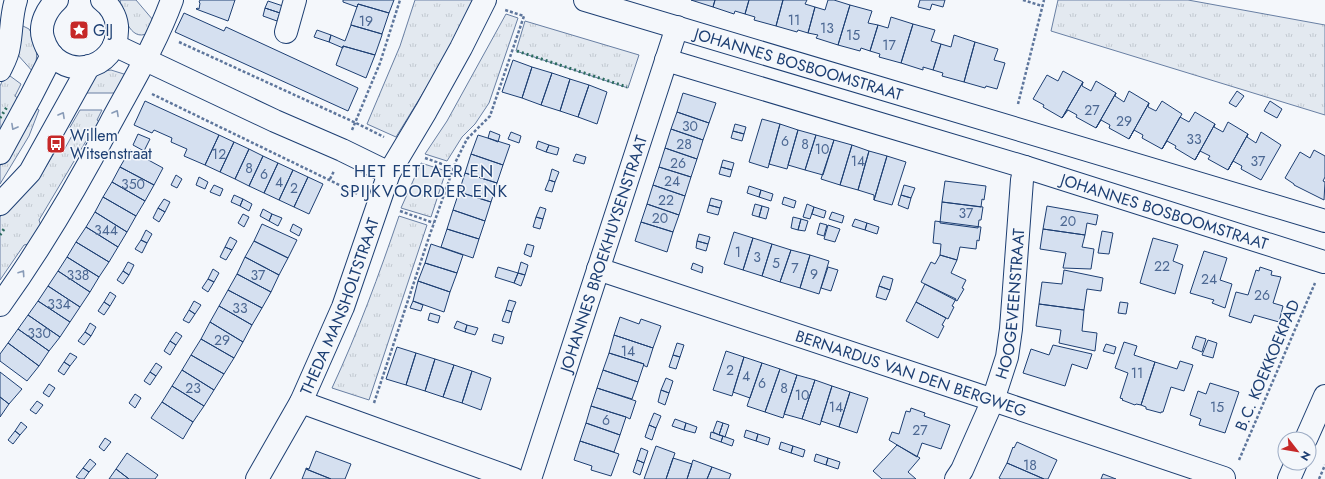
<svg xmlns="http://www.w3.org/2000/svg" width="1325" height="479" font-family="Jost,sans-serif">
<defs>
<pattern id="grass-tufts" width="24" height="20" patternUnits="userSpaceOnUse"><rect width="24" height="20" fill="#e3e9f0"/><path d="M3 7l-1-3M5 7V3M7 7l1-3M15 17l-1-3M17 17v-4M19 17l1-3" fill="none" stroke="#c2c9d1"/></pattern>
</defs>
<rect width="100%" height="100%" fill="#f4f7fb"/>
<path fill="url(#grass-tufts)" stroke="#687fa3" d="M120,0H136L153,20L148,33C130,43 122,13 120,0Z
M415,0H474L450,49L396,137L367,124L400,46Z
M1058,0H1188L1325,25V115L1051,31Z
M506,14L518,18L489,103L475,124L462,137L447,161L425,154L447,121Z
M525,21L639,55L628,88L516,51Z
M23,26L29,29C38,42 38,58 34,73L17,54L21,28Z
M111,70L127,75L116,93H82C90,77 92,73 111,70Z
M6,73L21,84L15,96L20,100L0,138V86Z
M34,107L39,110L29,136L0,184V166Z
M80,110H102L97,120L102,124L100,129L92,131L39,220L42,229L33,243L24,245L0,280V217L36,174L41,166L45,168L58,147L64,150L74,132L69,129Z
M421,163L446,171L431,217L401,208Z
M399,216L427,225L369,400L332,388C358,332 379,275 399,216Z"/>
<path fill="#d5e0f0" stroke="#1d3f73" d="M200,0H235L228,21L196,9L197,8L199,9L200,3L199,2Z
M343,0H394L389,13L358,4L357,7L343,2Z
M691,0H715L713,7Z
M715,0H749L745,14L735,11L734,14L713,7Z
M749,0H783L776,26L754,20L755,17L745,14Z
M783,0H807L805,4L815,7L808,33L798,30L797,32L776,26Z
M828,0H834L850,5L838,45L816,38L818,35L808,33L815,7L825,10Z
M920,0H945L943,7L932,4L930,10L918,7Z
M268,1L283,6L280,13L265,8Z
M358,4L389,13L382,34L351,25V24Z
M850,5L872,11L868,23L878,25L870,51L861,48L860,51L838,45Z
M265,8L280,13L277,21L263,16Z
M184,13L224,31L226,27L358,88L348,111L175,32Z
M891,17L913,24L901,63L879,57L880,54L870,51L878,25L888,28Z
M913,24L935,30L931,41L941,44L933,70L923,67V70L901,63Z
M351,25L382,34V35L375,55L343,46V48L329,42L331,35L345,41Z
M317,30L331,35L329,42L314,37Z
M954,35L975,42L964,82L942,76L943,73L933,70L941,44L951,47Z
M975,42L998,49L994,60L1005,63L997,89L986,86L985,88L964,82Z
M343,46L375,55L366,78L336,65Z
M513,60L532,67L522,98L502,92Z
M532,67L552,73L541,105L522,98Z
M1063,71L1083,82L1062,118L1043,107L1044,105L1033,99L1047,75L1058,81Z
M552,73L570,79L560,111L541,105Z
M570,79L589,85L578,117L560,111Z
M1096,81L1116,93L1096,128L1076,117L1077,115L1068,110L1062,118L1083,82L1082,86L1091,91Z
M589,85L607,92L597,124L578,117Z
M1129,91L1149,103L1129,139L1109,128L1110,125L1101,120L1096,128L1116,93L1115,96L1124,102Z
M1237,91L1244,96L1236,107L1229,103Z
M683,93L716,103L709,123L677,112Z
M145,101L219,135L205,165L184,156L187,149L171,142L172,138L154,130L152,133L134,125Z
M1162,101L1182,114L1162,149L1142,138L1143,135L1134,130L1129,139L1149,103L1148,107L1156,111Z
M1270,101L1282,109L1277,118L1264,111Z
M677,112L709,123L703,140L671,129Z
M1195,112L1215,124L1195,160L1175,148L1176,146L1167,141L1162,149L1180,117L1189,122Z
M762,119L780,124L768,168L749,162Z
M1228,122L1248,134L1228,170L1208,159L1210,156L1200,151L1195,160L1215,124L1214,127L1223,132Z
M735,124L746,127L744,134L733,131Z
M780,124L798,130L787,169L769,164Z
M671,129L703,140L697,159L665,148Z
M798,130L816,135L805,170L788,165Z
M490,131L500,135L498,142L488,138Z
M733,131L744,134L742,141L731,138Z
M511,132L521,136L519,143L508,139Z
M1261,132L1281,145L1261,180L1241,169L1242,166L1233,161L1228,170L1248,134L1247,137L1256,143Z
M138,134L150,139L144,151L133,145Z
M219,135L234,142L220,172L205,165Z
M478,135L510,145L503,165L471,154Z
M816,135L834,140L823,175L805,170Z
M834,140L852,145L840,185L821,179Z
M538,141L549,145L546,152L536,148Z
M234,142L249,149L235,179L220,172Z
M549,145L559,148L557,155L546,152Z
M852,145L869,151L858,190L840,185Z
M665,148L697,159L691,177L659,167Z
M249,149L263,156L249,186L235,179Z
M130,150L163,168L154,185L120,167Z
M1314,150L1325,156V177L1323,181L1325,182L1324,200L1294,185V184L1285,178L1300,152L1310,158Z
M869,151L887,156L874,200V195L858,190Z
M471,154L503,165L497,183L465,173Z
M576,154L586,157L584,164L573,161Z
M263,156L278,163L264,193L249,186Z
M887,156L906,162L892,205L874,200Z
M723,160L734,163L732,170L721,167Z
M278,163L293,170L279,200L264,193Z
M120,167L154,185L145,201L112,182Z
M659,167L691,177L685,196L653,185Z
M721,167L732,170L730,177L719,174Z
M552,169L559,172L555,182L549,180Z
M293,170L308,177L294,207L279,200Z
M465,173L497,183L491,202L459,192Z
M176,175L182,179L177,188L171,185Z
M199,177L208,182L205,189L196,185Z
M308,177L323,184L309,214L294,207Z
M549,180L555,182L552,192L545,190Z
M945,181L986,186L984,200L982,199L981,207L942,202Z
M112,182L145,201L136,216L103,197Z
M214,185L223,189L220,196L210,192Z
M653,185L685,196L679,215L647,204Z
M904,185L915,188L911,198L901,195Z
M749,186L761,190L759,197L747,193Z
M761,190L773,194L771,201L759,197Z
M459,192L491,202L485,221L453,210Z
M234,195L243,199L240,206L231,202Z
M901,195L911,198L908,209L898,205Z
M103,197L136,216L127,232L95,212Z
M784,197L796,201L794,208L782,204Z
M711,198L722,201L720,208L709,205Z
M164,199L170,202L165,212L158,208Z
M243,199L252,204L249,211L240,206Z
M942,202L983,207L981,220H979L978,228L940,223Z
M647,204L679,215L673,232L641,222Z
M755,204L762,206L759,217L752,215Z
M807,204L814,207L810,219L803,217Z
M709,205L720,208L718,215L707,212Z
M762,206L769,208L766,219L759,217Z
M1047,206L1098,215L1096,225L1087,223L1085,235L1043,229Z
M540,207L546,209L543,219L536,217Z
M814,207L826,211L824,218L812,214Z
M158,208L165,212L159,222L153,218Z
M263,209L272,214L269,221L260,216Z
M453,210L485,221L479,239L447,229Z
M95,212L127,232L118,247L86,227Z
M832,212L844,216L842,223L829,219Z
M243,214L249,217L244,227L238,223Z
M272,214L282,218L278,226L269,221Z
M536,217L543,219L540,229L533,227Z
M793,217L801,219L798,230L791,228Z
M801,219L808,221L805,231L798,230Z
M855,219L867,223L865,230L852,226Z
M935,221L981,227L979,241L977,240L976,249L960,247L957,260L940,255L941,244L933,243Z
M641,222L673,232L667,252L635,241Z
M820,223L827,225L824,236L817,234Z
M867,223L879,227L877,234L865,230Z
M262,224L297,240L288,258L254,241Z
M293,224L302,229L299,236L290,231Z
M828,225L840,229L835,242L824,239Z
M86,227L118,247L109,262L76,242Z
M447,229L479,239L473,258L441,247Z
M1043,229L1085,235L1082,247L1094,249L1091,269L1063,268L1066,253L1040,249Z
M146,230L152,234L147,243L141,240Z
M1102,231L1113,233L1109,254L1098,253Z
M734,232L753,238L743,270L724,264Z
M699,234L710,237L708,244L697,241Z
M230,237L237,241L232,250L225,247Z
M753,238L772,244L762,276L743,270Z
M1153,238L1178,245L1173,261L1183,265L1175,294L1140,283Z
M141,240L147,243L142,253L135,249Z
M254,241L288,258L279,275L245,257Z
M697,241L708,244L706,251L696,248Z
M76,242L109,262L99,277L67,257Z
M431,244L463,255L457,273L425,263Z
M527,244L534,246L531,257L524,254Z
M772,244L791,250L780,282L762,276Z
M225,247L232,250L226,260L220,257Z
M791,250L810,255L800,288L780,282Z
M1204,251L1227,258L1220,280L1232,284L1225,308L1212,303L1214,300L1190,293Z
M810,255L829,261L819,294L800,288Z
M940,255L957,260L951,273L966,280L962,288L964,289L957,301L921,282L931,262L935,264Z
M67,257L99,277L90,292L58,271Z
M245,257L279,275L271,292L237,274Z
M128,262L134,265L129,275L123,271Z
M521,262L528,265L525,275L518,273Z
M425,263L457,273L450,292L418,281Z
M693,263L703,267L702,273L691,269Z
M498,267L518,273L514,283L495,277Z
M828,267L838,270L831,291L821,288Z
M1260,267L1272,271L1271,275L1281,277L1273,303L1283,306L1279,322L1254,315L1251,323L1229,316L1236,292L1248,295L1256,270L1259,271Z
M213,269L219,273L214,282L208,279Z
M1064,270L1103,278L1101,291L1087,289L1084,310L1039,304L1042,282L1062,284Z
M58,271L90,292L80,307L48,286Z
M123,271L129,275L123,284L117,280Z
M518,273L525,275L521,286L514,283Z
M237,274L271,292L262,308L228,290Z
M883,276L893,279L890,290L879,286Z
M208,279L214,282L208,292L202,288Z
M418,281L450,292L444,312L413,301Z
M925,284L956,299L952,306L954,307L948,319L916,302Z
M48,286L80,307L70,322L38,301Z
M879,286L890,290L886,300L876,297Z
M228,290L262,308L252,325L219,306Z
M110,292L116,296L110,306L104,302Z
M509,300L516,302L512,312L506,310Z
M38,301L70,322L60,337L28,315Z
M194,301L201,305L195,314L189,310Z
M413,301L423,305L421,311L410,308Z
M104,302L110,306L104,315L98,311Z
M916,302L946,318L942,325L944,326L938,338L906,321Z
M1120,302L1128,303L1126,314L1118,313Z
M1039,304L1084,310L1082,331L1097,333L1095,351L1059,343L1061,330L1036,326Z
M219,306L252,325L243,342L210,322Z
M189,310L195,314L189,323L183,320Z
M506,310L512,312L509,323L502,321Z
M430,313L440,316L438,323L428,320Z
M28,315L60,337L49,351L18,329Z
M620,317L639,324L641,319L661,326L653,348L614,335Z
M457,321L467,325L465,332L454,328Z
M210,322L243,342L234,358L201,339Z
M90,323L96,327L91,336L85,332Z
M467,325L478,328L475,335L465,332Z
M18,329L49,351L39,366L8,343Z
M85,332L91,336L84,345L78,341Z
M176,332L182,336L176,345L170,341Z
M494,334L504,337L502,344L492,341Z
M614,335L653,348L647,367L643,365L644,364L609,353Z
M1196,336L1206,339L1202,352L1192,348Z
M201,339L234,358L224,374L191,355Z
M1208,340L1217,343L1213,358L1202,355Z
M170,341L176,345L170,355L164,351Z
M1124,342L1137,346L1134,355L1155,362L1141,405L1136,404L1135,405L1122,400L1123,399L1120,398L1128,373L1115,368Z
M8,343L39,366L27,381L0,361V354Z
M677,343L684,345L680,357L673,355Z
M1106,344L1116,347L1114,354L1103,351Z
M1053,345L1092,354L1087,369L1072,364L1065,386L1023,373L1031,349L1049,355Z
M397,347L416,353L406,385L386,379Z
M726,351L744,357L732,396L713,390Z
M70,353L77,357L70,366L64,362Z
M416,353L435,359L425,391L406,385Z
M609,353L644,364L638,382L603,370Z
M191,355L224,374L214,390L182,370Z
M673,355L680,357L676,369L669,367Z
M744,357L762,363L750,398L733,392Z
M435,359L454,365L443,397L425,391Z
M1180,361L1193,365L1184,391L1171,387L1163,412H1161V413L1146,409V407L1141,405L1155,362L1177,369Z
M64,362L70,366L64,375L58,371Z
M156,363L162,367L156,376L150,372Z
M762,363L780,369L765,412L747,406Z
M454,365L472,371L462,403L443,397Z
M780,369L797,375L783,418L765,412Z
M182,370L214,390L204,406L172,386Z
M603,370L638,382L632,399L597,388Z
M472,371L491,378L481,410L462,403Z
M0,372L22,389L9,404L0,397Z
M150,372L156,376L150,385L144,381Z
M797,375L815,380L802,419L784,414Z
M666,378L673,381L669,393L661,390Z
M815,380L832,386L820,425L802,419Z
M1210,383L1239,392L1225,433L1199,425L1201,419L1190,415L1198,391L1206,394Z
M49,384L55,388L49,397L43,393Z
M172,386L204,406L193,422L162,402Z
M832,386L850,392L839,427L821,421Z
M597,388L636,401L630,419L626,417L591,406Z
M661,390L669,393L665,405L658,402Z
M850,392L868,398L857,433L839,427Z
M135,394L141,398L135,408L129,403Z
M0,397L9,404L0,417Z
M37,401L43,405L36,414L30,410Z
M162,402L193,422L183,439L151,418Z
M591,406L626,417L620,435L586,423Z
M911,408L925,413L924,416L950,425L941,449L922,443L917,457L889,440L892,432L899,434L906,411L910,412Z
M654,413L661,416L656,428L649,425Z
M675,419L686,423L684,430L672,426Z
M717,421L723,423L719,435L713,432Z
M21,422L27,427L20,435L15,431Z
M586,423L620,435L614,452L580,441Z
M686,423L697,427L695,433L684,430Z
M723,423L729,425L725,437L719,435Z
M649,425L656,428L652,440L645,437Z
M746,430L758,434L756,441L744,437Z
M15,431L20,435L13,444L8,440Z
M711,432L723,436L721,442L710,438Z
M758,434L770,438L768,445L756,441Z
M723,436L734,440L732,446L721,442Z
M105,438L111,442L104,451L99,447Z
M580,441L619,454L611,476L591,470L592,466L574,460Z
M781,442L793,446L791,453L779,449Z
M1017,442L1057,460L1048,479H1044L1007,463L1013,447L1014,448Z
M897,445L920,458L908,472L916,479H882L873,471Z
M656,446L675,453L666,479H644Z
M793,446L805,450L803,457L791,453Z
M641,448L648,451L644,463L637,460Z
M316,451L351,464L345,479H331L306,469V468L309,469Z
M127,453L158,475L155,479H129L116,469Z
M816,454L828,458L826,465L814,461Z
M673,458L692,464L687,479H666Z
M828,458L840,462L838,469L826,465Z
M90,459L96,464L89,472L83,468Z
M637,460L644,463L640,475L633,472Z
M693,460L712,467L707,479H687Z
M1007,463L1044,479H1001L999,478Z
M712,467L731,474L729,479H707Z
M83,468L89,472L84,479H80L76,477Z
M116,469L129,479H109Z
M306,469L331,479H302Z
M1103,474L1116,479H1101Z"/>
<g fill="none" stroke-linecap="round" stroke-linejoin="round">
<g stroke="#1d3f73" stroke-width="24">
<g id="minor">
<path d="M57,0C47,9 39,24 43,38C56,84 120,73 117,26C116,16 110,6 102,0"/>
<path id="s1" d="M585,0L1325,221"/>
<path d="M286,32L295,0"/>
<path d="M114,45L275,121L342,150L389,173"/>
<path id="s2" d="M666,60L1025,167L1324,262"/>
<path d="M0,70C4,62 8,55 9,46C12,30 11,15 16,0"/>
<path d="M0,153L31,96L52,55"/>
<path d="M0,204L30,172L89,66"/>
<path id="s3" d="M598,269L993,400L1224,478"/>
<path d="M0,305C41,248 77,187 110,124C132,83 156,44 172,0"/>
<path d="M301,402L514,479"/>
<path d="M1306,439L1325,396"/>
<path id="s4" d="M257,479L301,402L343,307L389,173L426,111L461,48L485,0"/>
<path id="s5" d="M530,479L677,27"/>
<path id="s6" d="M956,479L962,470L993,400L1007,357L1011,329L1022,180L1025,167"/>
<path d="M1289,479L1296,463"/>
</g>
</g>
<path stroke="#5e769c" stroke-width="2.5" stroke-dasharray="3 2" stroke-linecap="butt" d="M1023,0L1042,6
M179,42L356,123L384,137
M152,94L358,194
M1018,104L1044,0
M352,130L380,63L400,0
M425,158L453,168
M330,179L334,171
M400,211L434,223
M374,403L429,237L456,161L467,139L490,116L524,16L505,10
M1239,460L1315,283
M1319,479L1325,465"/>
<use href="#minor" stroke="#f4f7fb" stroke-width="22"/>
<path stroke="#2c6c60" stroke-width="3" stroke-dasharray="2 3" stroke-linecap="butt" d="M517,51L627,87
M0,118L7,107
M0,235L4,229"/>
</g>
<defs><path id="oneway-chevron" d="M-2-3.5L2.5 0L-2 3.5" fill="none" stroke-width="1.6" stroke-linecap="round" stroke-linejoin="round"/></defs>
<g stroke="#889bb7">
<use href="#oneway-chevron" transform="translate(116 113) rotate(-61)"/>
<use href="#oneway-chevron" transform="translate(62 115) rotate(-61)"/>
<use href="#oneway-chevron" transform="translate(14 127) rotate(119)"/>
<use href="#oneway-chevron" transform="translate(22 273) rotate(-56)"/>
</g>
<defs>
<g id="sight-square" transform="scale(1)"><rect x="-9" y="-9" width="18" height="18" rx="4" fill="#c62828" stroke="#f4f7fb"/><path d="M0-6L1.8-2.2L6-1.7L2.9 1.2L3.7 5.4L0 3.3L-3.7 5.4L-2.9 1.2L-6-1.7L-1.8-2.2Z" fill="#fff"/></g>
<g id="bus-square" transform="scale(1)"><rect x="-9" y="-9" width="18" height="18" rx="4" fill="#c62828" stroke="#f4f7fb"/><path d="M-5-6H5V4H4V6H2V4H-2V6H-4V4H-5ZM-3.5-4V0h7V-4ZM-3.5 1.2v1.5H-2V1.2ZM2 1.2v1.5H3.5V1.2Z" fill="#fff"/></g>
</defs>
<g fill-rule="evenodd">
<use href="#sight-square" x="79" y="30"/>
<use href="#bus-square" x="56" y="144"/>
</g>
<g text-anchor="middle" stroke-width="3" stroke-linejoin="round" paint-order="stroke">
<g font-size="14" fill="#4b6792">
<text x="794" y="25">11</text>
<text x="366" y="26">19</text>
<text x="827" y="33">13</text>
<text x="853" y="40">15</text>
<text x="889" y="50">17</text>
<text x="1092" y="115">27</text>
<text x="1124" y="126">29</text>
<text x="690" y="131">30</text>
<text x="1194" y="144">33</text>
<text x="785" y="146">6</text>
<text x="684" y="149">28</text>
<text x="805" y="149">8</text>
<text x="822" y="154">10</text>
<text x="219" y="159">12</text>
<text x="858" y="166">14</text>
<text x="1258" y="166">37</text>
<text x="678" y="168">26</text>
<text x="249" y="173">8</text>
<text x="264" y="179">6</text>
<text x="672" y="186">24</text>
<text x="279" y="187">4</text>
<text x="133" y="189">350</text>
<text x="294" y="193">2</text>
<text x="666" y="205">22</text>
<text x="966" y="218">37</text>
<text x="660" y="223">20</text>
<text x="1068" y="226">20</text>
<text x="106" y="235">344</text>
<text x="738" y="257">1</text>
<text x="757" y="262">3</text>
<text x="776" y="268">5</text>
<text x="1162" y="271">22</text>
<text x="795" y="273">7</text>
<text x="814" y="279">9</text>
<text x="78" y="280">338</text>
<text x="258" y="280">37</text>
<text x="1209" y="284">24</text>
<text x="1262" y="300">26</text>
<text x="59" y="309">334</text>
<text x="240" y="313">33</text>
<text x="39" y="338">330</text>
<text x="222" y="345">29</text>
<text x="628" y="356">14</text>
<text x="730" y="375">2</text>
<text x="1137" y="378">11</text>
<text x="746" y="381">4</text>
<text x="762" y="388">6</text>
<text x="193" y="393">23</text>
<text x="784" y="393">8</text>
<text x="802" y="400">10</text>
<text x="836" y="412">14</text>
<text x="1217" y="412">15</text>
<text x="606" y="425">6</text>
<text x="920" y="435">27</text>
<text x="1030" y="470">18</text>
</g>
<g font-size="16" fill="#1d3f73" stroke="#f4f7fb" text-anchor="start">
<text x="93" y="36">GIJ</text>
<text x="70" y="141">Willem<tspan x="70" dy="18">Witsenstraat</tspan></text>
</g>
<g font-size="16" fill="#1d3f73" stroke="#f4f7fb">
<text dy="6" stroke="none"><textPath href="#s1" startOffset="223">JOHANNES BOSBOOMSTRAAT</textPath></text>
<text dy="6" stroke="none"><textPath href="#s2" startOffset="521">JOHANNES BOSBOOMSTRAAT</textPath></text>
<text dy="6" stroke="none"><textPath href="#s5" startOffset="237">JOHANNES BROEKHUYSENSTRAAT</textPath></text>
<text dy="6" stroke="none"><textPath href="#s6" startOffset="186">HOOGEVEENSTRAAT</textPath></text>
<text dy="6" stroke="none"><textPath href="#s4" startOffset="192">THEDA MANSHOLTSTRAAT</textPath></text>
<text transform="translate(1267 365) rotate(-67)" y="6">B.C. KOEKKOEKPAD</text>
<text dy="6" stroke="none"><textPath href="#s3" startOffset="330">BERNARDUS VAN DEN BERGWEG</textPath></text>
</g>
<g font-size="17" letter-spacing="1" fill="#1d3f73" stroke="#f4f7fb">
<text x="424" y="177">HET FETLAER EN<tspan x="424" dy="20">SPIJKVOORDER ENK</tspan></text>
</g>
</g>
<g transform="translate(1297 451) rotate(121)"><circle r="19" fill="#f4f7fb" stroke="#9eadc5"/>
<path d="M0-3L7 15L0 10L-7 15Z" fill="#c62828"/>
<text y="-6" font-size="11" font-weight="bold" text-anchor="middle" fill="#1d3f73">N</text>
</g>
</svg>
